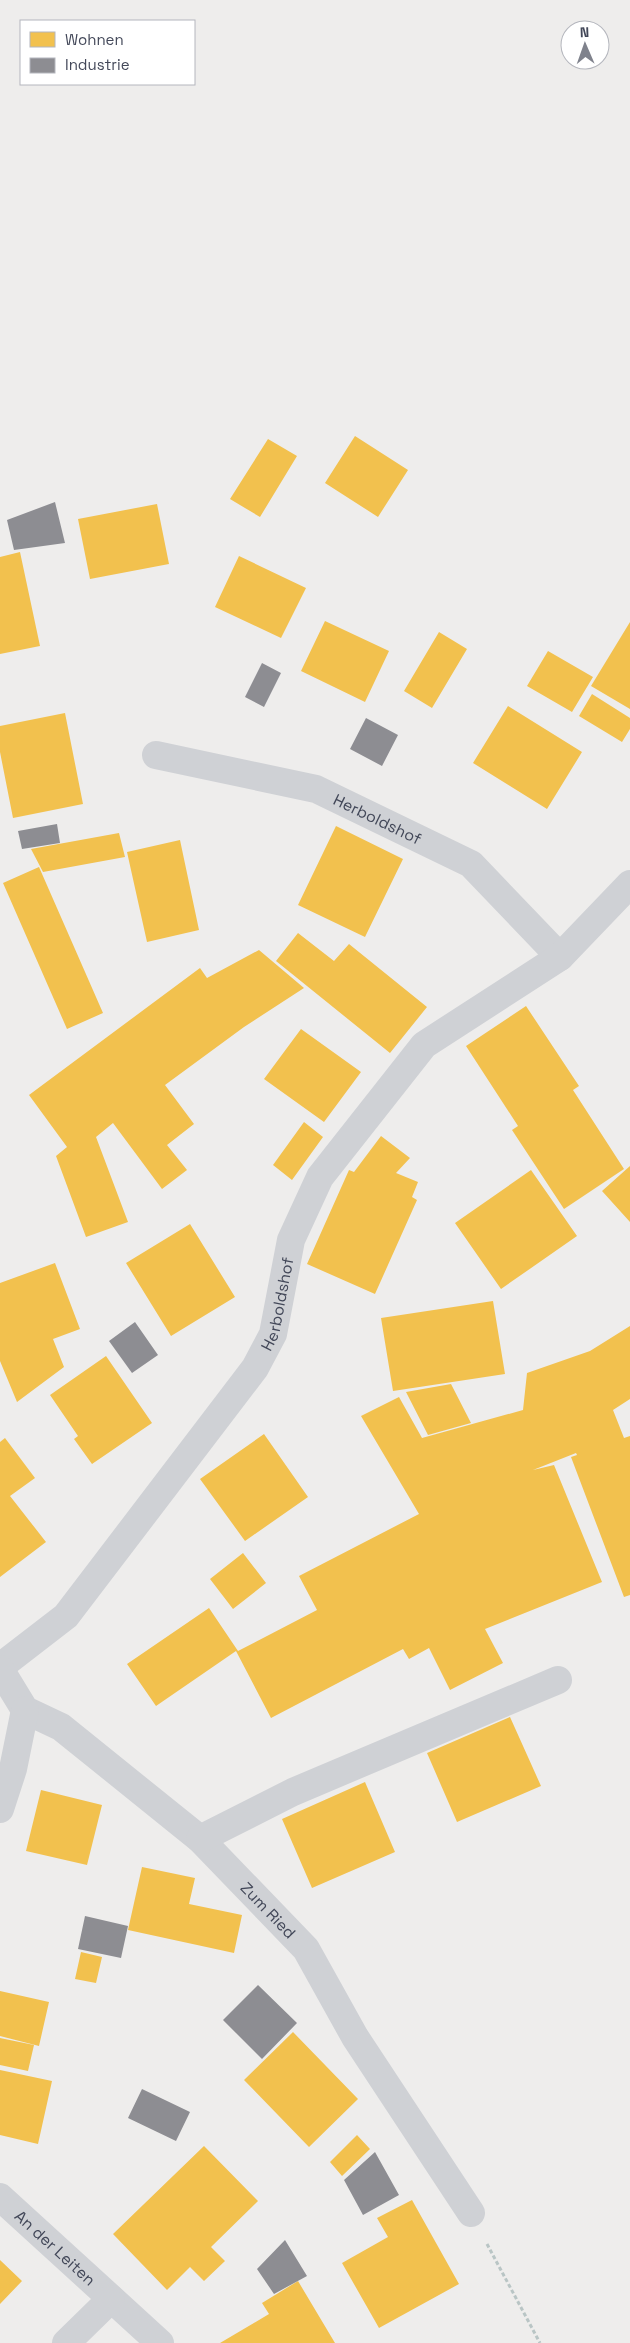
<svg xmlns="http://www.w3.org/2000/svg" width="630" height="2343" font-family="'Space Grotesk',sans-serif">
<rect width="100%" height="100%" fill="#eeedec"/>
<path fill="#f2c14e" d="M355,436L408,470L378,517L325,483Z
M268,439L297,456L260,517L230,499Z
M157,504L169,564L90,579L78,519Z
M20,552L40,646L0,654V557Z
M239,556L306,588L281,638L215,607Z
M325,621L389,651L365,702L301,671Z
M630,622V709L591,686Z
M439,632L467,649L432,708L404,691Z
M548,651L593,677L572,712L527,686Z
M592,694L630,718V729L622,742L579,716Z
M508,706L582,752L547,809L473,763Z
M65,713L83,804L13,818L0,752V726Z
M336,826L403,859L365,937L298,905Z
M119,833L125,857L43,872L31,849Z
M180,840L199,930L147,942L127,852Z
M39,867L103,1013L67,1029L3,883Z
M298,933L334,961L349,944L427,1007L390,1053L276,961Z
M259,950L304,988L244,1027L165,1085L194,1124L167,1145L187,1170L162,1189L113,1123L96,1137L128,1222L86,1237L56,1156L67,1147L29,1095L200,968L207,978Z
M526,1006L579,1086L573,1090L624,1169L564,1209L512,1130L518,1126L466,1046Z
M301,1029L361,1072L324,1122L264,1079Z
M304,1122L323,1137L292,1180L273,1165Z
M381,1136L410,1158L396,1173L418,1182L412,1197L417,1200L375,1294L307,1264L349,1170L354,1172Z
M630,1166V1222L602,1191Z
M531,1170L577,1236L501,1289L455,1223Z
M190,1224L235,1297L171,1336L126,1263Z
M55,1263L80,1329L53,1339L64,1367L17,1402L0,1361V1283Z
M493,1301L505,1374L393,1391L381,1318Z
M630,1326V1399L613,1410L624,1438L630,1436V1595L624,1597L571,1457L577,1455L576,1453L533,1470L554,1465L602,1582L485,1629L503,1663L450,1690L429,1648L409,1659L403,1649L271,1718L236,1651L156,1706L127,1664L209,1608L238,1651L317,1610L299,1576L419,1514L361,1416L399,1397L422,1438L523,1410L527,1373L590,1351Z
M106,1356L152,1423L92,1464L74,1439L78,1436L50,1395Z
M451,1384L471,1423L428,1435L406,1392Z
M264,1434L308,1497L245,1541L200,1479Z
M5,1438L35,1478L10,1496L46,1542L0,1577V1442Z
M243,1553L266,1583L233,1609L210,1579Z
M510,1717L541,1786L457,1822L427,1753Z
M365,1782L395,1852L312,1888L282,1819Z
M41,1790L102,1805L87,1865L26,1851Z
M142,1867L195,1878L189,1904L242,1915L234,1953L128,1930Z
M81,1952L102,1957L96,1983L75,1979Z
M0,1991L49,2002L39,2046L0,2036Z
M293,2032L358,2099L309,2147L244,2080Z
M0,2038L34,2045L28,2071L0,2065Z
M0,2070L52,2081L38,2144L0,2135Z
M357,2135L370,2149L342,2176L330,2162Z
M204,2146L258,2201L211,2247L225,2261L204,2281L190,2267L167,2290L113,2234Z
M412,2200L459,2284L379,2328L342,2263L388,2237L377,2218Z
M0,2260L22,2281L0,2304Z
M298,2281L335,2343H220L269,2314L262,2303Z"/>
<path fill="#8d8d92" d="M55,502L65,543L14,550L7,520Z
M262,663L281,673L264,707L245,697Z
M366,718L398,735L382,766L350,749Z
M57,824L60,843L22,849L18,831Z
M135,1322L158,1355L132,1373L109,1341Z
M85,1916L128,1926L121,1958L78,1949Z
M258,1985L297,2023L262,2059L223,2020Z
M142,2089L190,2112L176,2141L128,2118Z
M375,2152L399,2195L363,2215L344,2180Z
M285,2240L307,2276L274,2294L257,2269Z"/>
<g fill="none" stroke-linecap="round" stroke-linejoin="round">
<path stroke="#b9c5c5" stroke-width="3" stroke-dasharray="4 2.5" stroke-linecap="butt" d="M487,2244L540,2343"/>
<g stroke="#cfd1d5" stroke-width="28">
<path id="s1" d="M156,755L316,789L471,864L560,957"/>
<path id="s2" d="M0,1667L66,1616L255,1368L273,1334L291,1240L320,1177L424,1045L560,957L630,884"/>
<path id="s3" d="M0,1669L25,1710L61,1727L200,1839L306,1949L355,2037L471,2213"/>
<path d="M0,1809L13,1769L25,1710"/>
<path d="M200,1839L293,1792L558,1680"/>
<path id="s4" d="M0,2197L160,2343"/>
<path d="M66,2343L111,2299"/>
</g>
</g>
<g text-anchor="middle" stroke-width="5" stroke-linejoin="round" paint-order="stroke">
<g font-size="16" fill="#434859" stroke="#fff">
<text dy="6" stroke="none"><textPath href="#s1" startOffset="232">Herboldshof</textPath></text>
<text dy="6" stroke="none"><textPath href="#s2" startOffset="464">Herboldshof</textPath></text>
<text dy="6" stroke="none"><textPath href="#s3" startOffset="365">Zum Ried</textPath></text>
<text dy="6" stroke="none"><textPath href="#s4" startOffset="75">An der Leiten</textPath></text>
</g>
</g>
<rect x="20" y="20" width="175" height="65" fill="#ffffff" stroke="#b4b6bd"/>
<rect x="30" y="32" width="25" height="15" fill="#f2c14e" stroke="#b4b6bd"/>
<text x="65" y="45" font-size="15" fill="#434859">Wohnen</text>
<rect x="30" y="58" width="25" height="15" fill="#8d8d92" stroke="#b4b6bd"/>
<text x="65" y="70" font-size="15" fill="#434859">Industrie</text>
<g transform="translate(585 45) rotate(358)"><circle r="24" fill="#ffffff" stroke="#b4b6bd"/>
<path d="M0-4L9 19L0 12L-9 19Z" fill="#7f828c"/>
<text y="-8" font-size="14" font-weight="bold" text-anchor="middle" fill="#434859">N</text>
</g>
</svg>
